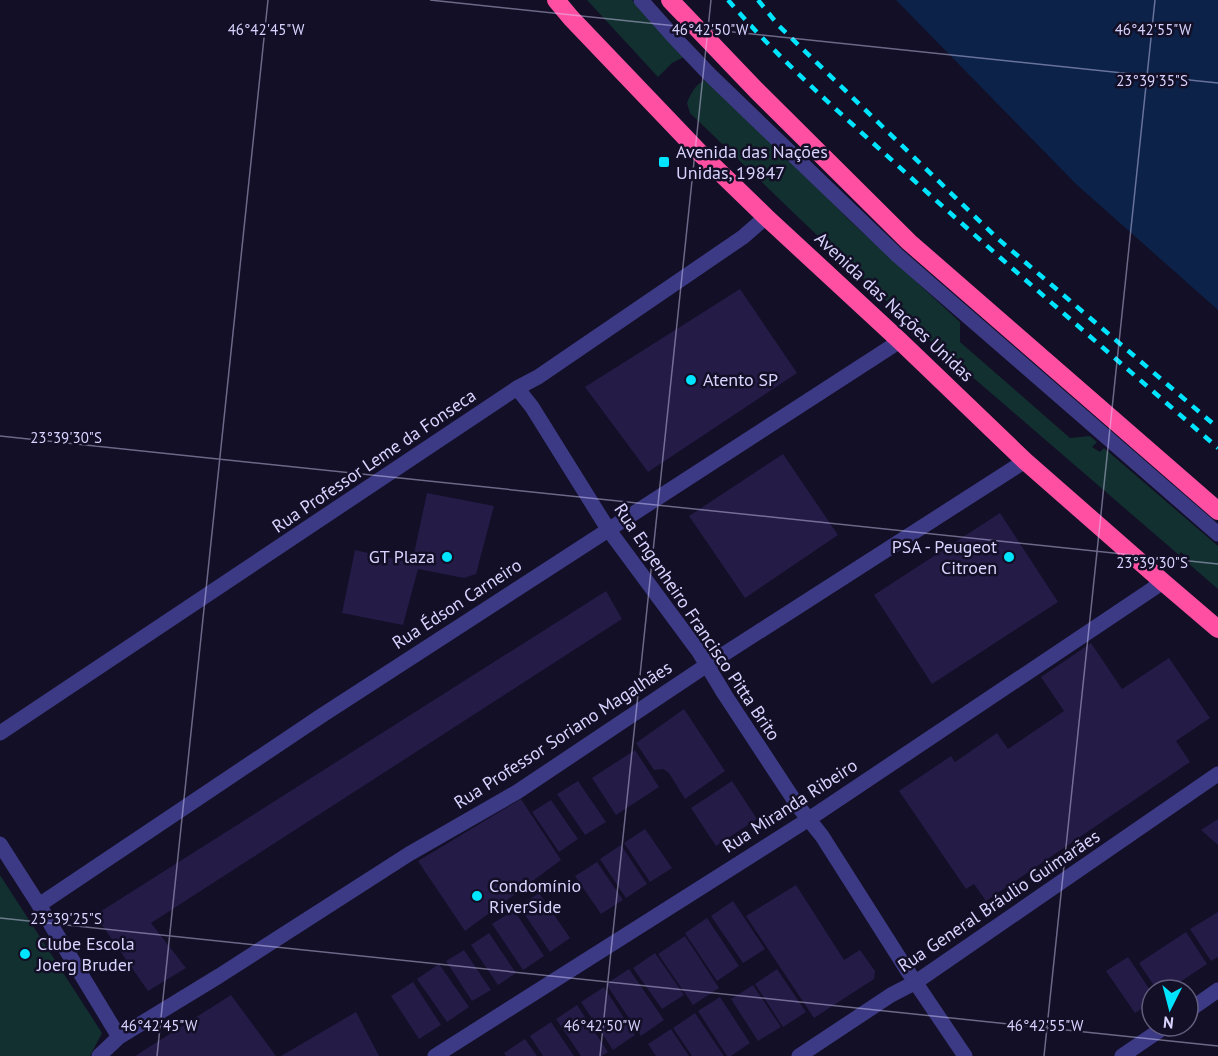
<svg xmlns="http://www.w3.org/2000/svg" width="1218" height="1056" font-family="'PT Sans',sans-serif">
<rect width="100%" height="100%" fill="#130f26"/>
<path fill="#12302f" d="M587,0H632L686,56L672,63L658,77Z
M707,79L800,170L849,220L960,322V342L1070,438L1090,436L1097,442L1092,447L1100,452L1104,448L1218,546V589L1189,564L1191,561L1181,552L1179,555L912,325L799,218L690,113L687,103C692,91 695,85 707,79Z
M0,875L102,1033L90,1056H0Z"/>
<path fill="#0c2248" d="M896,0H1218V310L1076,184Z"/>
<path fill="#241b47" d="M740,289L797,373L648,472L585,387Z
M783,454L838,535L745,598L689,516Z
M427,493L494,506L476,574L464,578L418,569L403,625L342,613L355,550L412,563Z
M1000,513L1058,602L932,684L874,595Z
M606,591L622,619L151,923L186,968L148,991L95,915Z
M1091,643L1122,689L1169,658L1210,718L1176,741L1190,762L986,901L974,884L966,889L899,791L951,756L955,762L997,733L1008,749L1064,711L1041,677Z
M684,709L725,771L685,799L669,773L663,769L654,770L636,743Z
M635,750L659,787L616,815L592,778Z
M578,781L606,822L585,835L557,794Z
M732,781L757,819L716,846L691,808Z
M521,799L561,860L465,931L418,861Z
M551,800L578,839L559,852L532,812Z
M1218,819V845L1201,830Z
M645,829L672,868L650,882L624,843Z
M621,845L647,884L626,898L600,859Z
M597,862L623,900L601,914L575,876Z
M796,885L844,960L860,950L875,971L874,979L814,1018L746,916Z
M539,893L570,938L550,952L519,906Z
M733,901L765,949L743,963L711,916Z
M514,910L544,956L523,970L492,924Z
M1218,912V957L1211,961L1190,929Z
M707,918L739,966L717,981L685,933Z
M1186,932L1207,964L1168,990H1157L1139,963Z
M489,933L516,973L498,985L471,945Z
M685,936L719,988L693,1005L658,954Z
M464,950L491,990L472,1001L446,961Z
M655,953L684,995L662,1009L633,968Z
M1128,957L1152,993V1002L1135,1013L1106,971Z
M439,964L469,1007L447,1022L417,979Z
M629,969L664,1020L641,1036L606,984Z
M777,969L806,1012L783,1027L755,984Z
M413,982L441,1025L419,1039L391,996Z
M753,985L781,1027L758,1041L731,999Z
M604,987L635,1035L613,1050L581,1002Z
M231,995L276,1056H135Z
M720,997L750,1043L731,1056H727L698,1011Z
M577,1005L608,1052L602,1056H581L556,1019Z
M356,1012L379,1056H281Z
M695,1013L724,1056H692L673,1028Z
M551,1022L574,1056H543L530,1036Z
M671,1029L689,1056H656L648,1044Z
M525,1039L537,1056H506L504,1053Z"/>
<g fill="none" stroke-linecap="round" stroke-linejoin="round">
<path stroke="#3d3a85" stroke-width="15" d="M641,0L672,35L710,75L897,255L1218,534
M517,388L532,407L608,529L699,652L725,695L798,806L822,836L907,970L965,1056
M0,733L517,388L538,377L743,237L766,217
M0,844L39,905L119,1037L99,1056
M39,905L321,716L900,341
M1188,1011L1218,990
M119,1037L219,976L409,854L517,792L707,665L1025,461
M435,1056L809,819L1163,582
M799,1056L891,995L916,982L1218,774
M1122,1056L1166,1026"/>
<path stroke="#ff4fa3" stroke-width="18" d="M556,0L571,18L701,154L766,217L900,341L1025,461L1163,582L1218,629
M670,0L756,90L909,242L1218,511"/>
<path stroke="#00e5ff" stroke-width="4.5" stroke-dasharray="9 8" stroke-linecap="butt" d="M728,0C782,63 846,118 907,174C1009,267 1114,357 1218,448
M758,0L779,26L997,238L1218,428"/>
</g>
<path fill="none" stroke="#d9d4ff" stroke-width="1.5" stroke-opacity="0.45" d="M430,0L1218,83M0,436L1218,564M0,918L1218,1046M157,1056L268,0M600,1056L711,0M1044,1056L1155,0"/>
<g fill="#00e5ff" stroke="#130f26" stroke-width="2">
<rect x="658" y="156" width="12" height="12" rx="3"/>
<circle cx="691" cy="380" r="6"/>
<circle cx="447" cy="557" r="6"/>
<circle cx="1009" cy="557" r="6"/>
<circle cx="477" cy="896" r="6"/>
<circle cx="25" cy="954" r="6"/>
</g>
<g text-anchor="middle" stroke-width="5" stroke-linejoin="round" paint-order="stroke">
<g font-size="18" fill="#d9d4ff" stroke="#130f26" text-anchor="start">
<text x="676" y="158">Avenida das Nações<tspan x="676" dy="21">Unidas, 19847</tspan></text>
<text x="703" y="386">Atento SP</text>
<text x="997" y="553" text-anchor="end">PSA - Peugeot<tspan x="997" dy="21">Citroen</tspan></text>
<text x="435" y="563" text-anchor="end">GT Plaza</text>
<text x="489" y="892">Condomínio<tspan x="489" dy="21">RiverSide</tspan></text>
<text x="37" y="950">Clube Escola<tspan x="37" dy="21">Joerg Bruder</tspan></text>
</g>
<g font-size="18" fill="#d9d4ff" stroke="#130f26">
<text transform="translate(894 307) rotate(43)" y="6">Avenida das Nações Unidas</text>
<text transform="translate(374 461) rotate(-34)" y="6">Rua Professor Leme da Fonseca</text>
<text transform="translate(457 604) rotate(-33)" y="6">Rua Édson Carneiro</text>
<text transform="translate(697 622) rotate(56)" y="6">Rua Engenheiro Francisco Pitta Brito</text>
<text transform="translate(563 735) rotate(-33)" y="6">Rua Professor Soriano Magalhães</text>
<text transform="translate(790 806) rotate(-33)" y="6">Rua Miranda Ribeiro</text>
<text transform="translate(999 901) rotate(-34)" y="6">Rua General Bráulio Guimarães</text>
</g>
</g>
<g font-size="15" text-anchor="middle" fill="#d9d4ff" stroke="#130f26" stroke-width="5" stroke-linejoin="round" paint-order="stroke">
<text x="266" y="35">46°42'45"W</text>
<text x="710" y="35">46°42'50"W</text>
<text x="1153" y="35">46°42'55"W</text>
<text x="1152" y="86">23°39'35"S</text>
<text x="66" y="443">23°39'30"S</text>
<text x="1152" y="568">23°39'30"S</text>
<text x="66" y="924">23°39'25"S</text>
<text x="159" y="1031">46°42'45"W</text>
<text x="602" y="1031">46°42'50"W</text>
<text x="1045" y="1031">46°42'55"W</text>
</g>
<g transform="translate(1170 1008) rotate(186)"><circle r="28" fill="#130f26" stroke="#625e7d" stroke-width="1.5"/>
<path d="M0-4.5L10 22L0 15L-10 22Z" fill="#00e5ff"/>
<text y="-9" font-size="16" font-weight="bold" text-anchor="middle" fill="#d9d4ff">N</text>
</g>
</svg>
